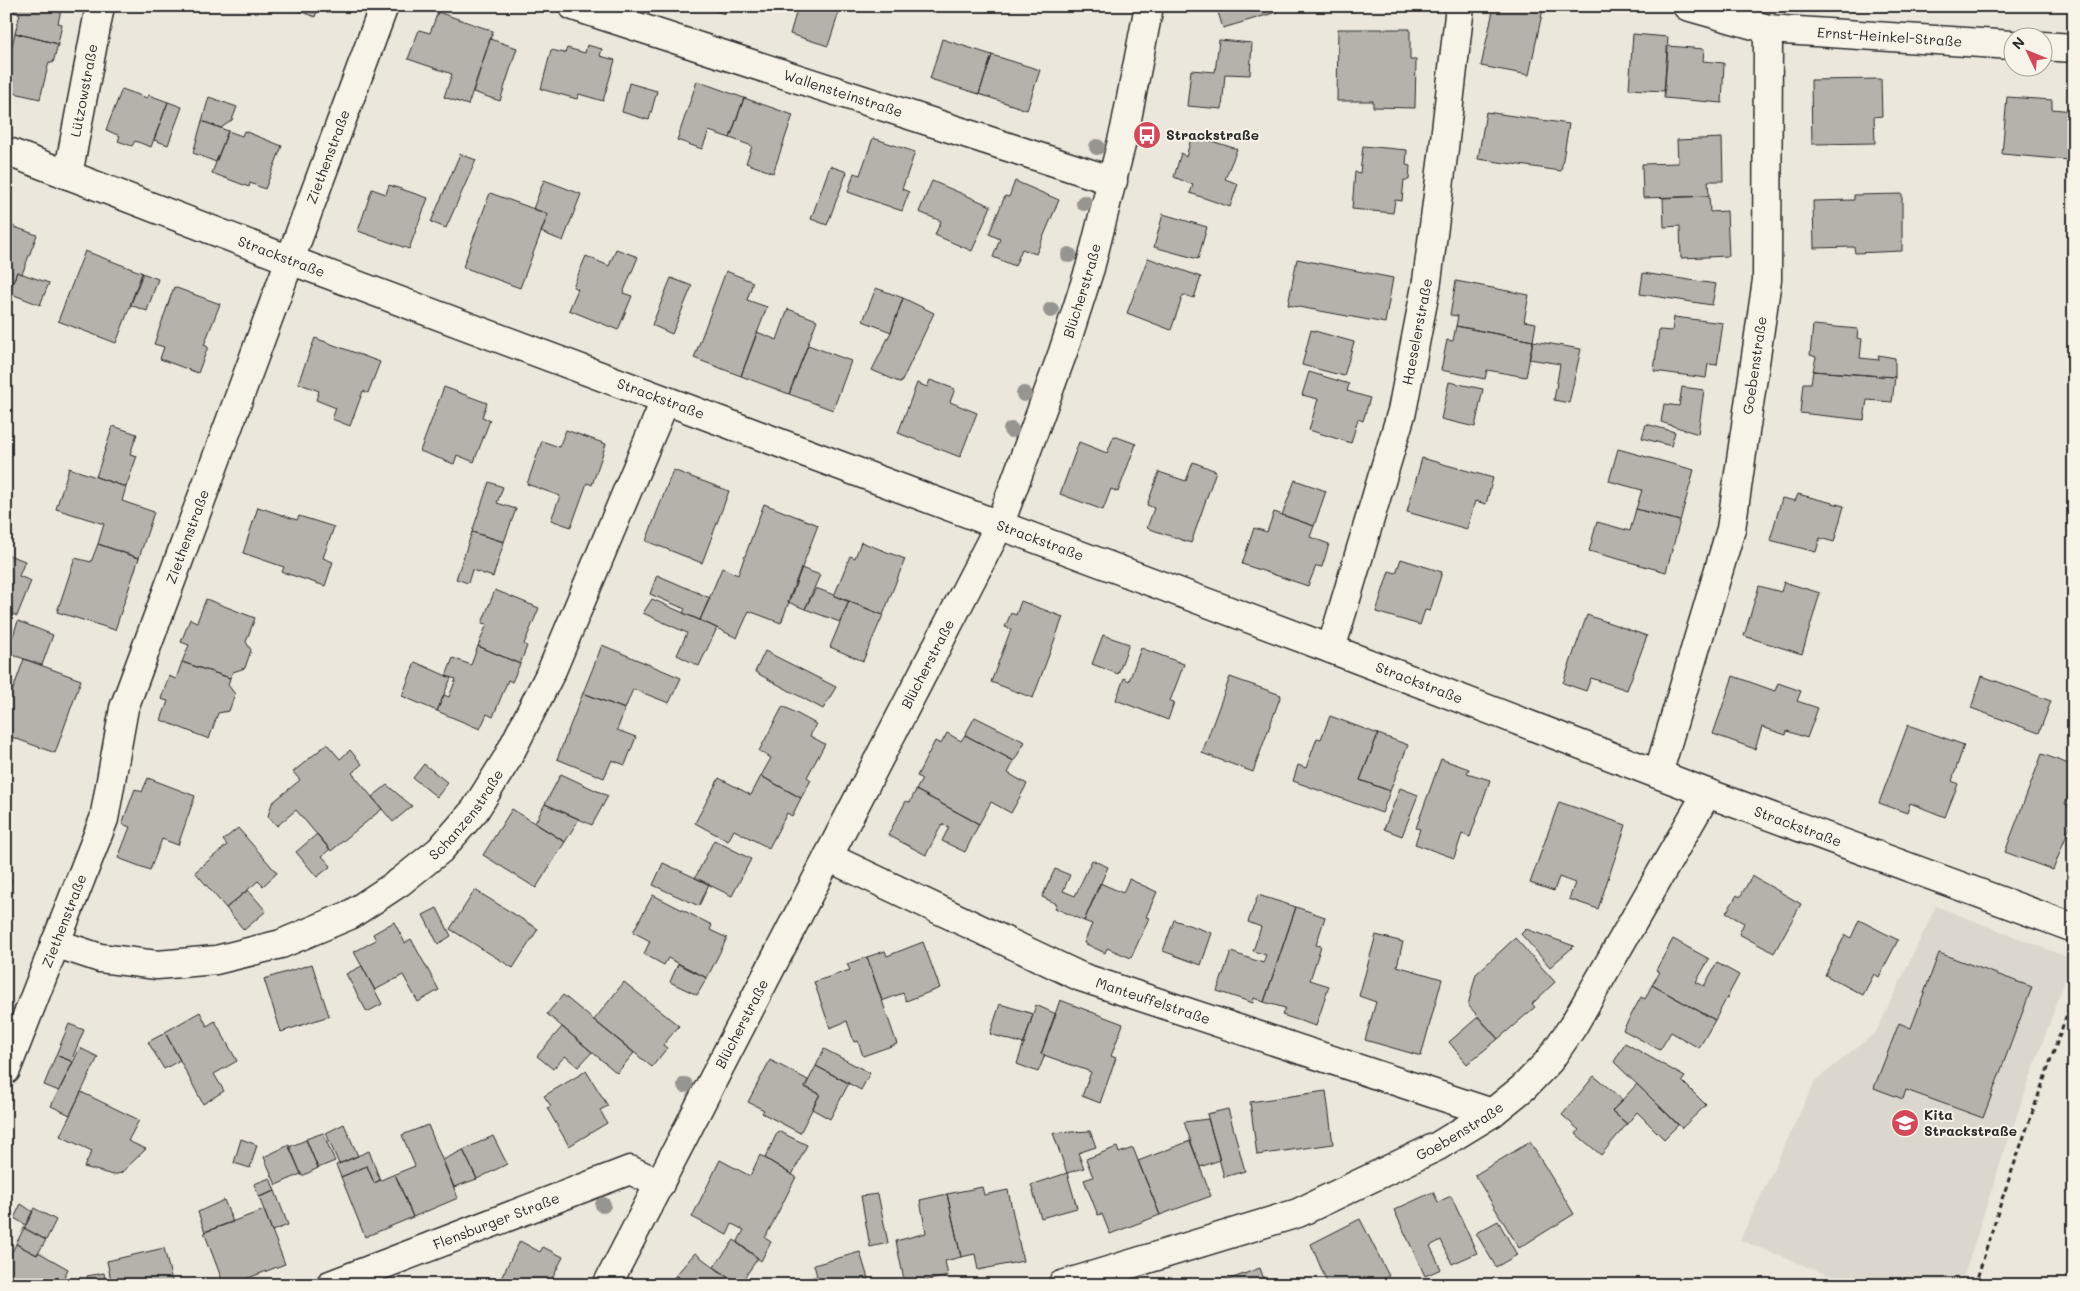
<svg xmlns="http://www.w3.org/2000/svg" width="2080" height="1291" font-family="Mali,sans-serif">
<rect width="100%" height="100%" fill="#ebe7dd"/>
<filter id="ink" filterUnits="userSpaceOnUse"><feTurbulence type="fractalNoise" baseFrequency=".02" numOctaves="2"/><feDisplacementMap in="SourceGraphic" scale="10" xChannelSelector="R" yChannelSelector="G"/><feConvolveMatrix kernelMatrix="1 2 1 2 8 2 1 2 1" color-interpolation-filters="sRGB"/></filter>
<g filter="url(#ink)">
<path fill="#dbd7ce" d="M1936,906L2072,959L2000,1164L1961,1285H1853L1740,1240L1815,1081L1876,1032Z"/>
<path fill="#b5b2ab" stroke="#2b2b2b" d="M14,6H62L58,23L62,24L58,44L15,33L20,14L13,12Z
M287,6H319L315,17Z
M702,6H727L725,14Z
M790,6H841L828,46L790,34L797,10L790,8Z
M1216,6H1275L1277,12L1223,28Z
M1494,6H1530L1543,9L1529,75L1481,66Z
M438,12L493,31L468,105L444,97L452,74L408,59L419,30L430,33Z
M1338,29H1410V60H1416L1415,108L1373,107V101H1337Z
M15,33L58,44L53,63L49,62L40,99L6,91V54H10Z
M1633,34L1668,37L1664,91L1629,89Z
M490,39L517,48L500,101L473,92Z
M942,39L992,55L979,94L930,79Z
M1219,40L1252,43L1250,75L1225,74L1222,109L1187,106L1191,70L1215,72Z
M587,45L602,49L600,56L615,60L603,101L579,94L577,99L541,89L551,50L565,53L567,48L585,53Z
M1668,46L1704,49L1703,61L1724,63L1722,103L1664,98Z
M992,55L1040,70L1027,110L979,94Z
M1881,79L1882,116L1874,117L1875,143L1812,144L1811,80Z
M697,81L744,98L730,138L709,131L702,149L677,140Z
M629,83L657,91L649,120L622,112Z
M122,89L147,98L149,95L168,102L151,147L135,141L132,146L118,141L120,136L106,130Z
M209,97L237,107L232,120L221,128L202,121Z
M2007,97L2052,100V109L2073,111L2069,160L2002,154Z
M744,98L793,115L773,173L746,163L752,146L730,138Z
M168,102L182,107L168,145L154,140Z
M1486,112L1569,124L1561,171L1478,159Z
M202,121L228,131L216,162L193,153Z
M228,131L242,136L244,131L282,146L265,189L250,183L249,187L212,173Z
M1192,135L1237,149L1225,179L1238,184L1230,207L1190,193L1193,185L1174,177L1181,153L1186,157Z
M873,138L915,152L902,189L909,192L902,211L848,192L854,173L860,175Z
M1722,138L1723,181H1708L1709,196L1643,198L1642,164L1678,163L1677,140Z
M1363,146L1407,150L1406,165L1410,166L1409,180H1404L1402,201L1395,200L1393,213L1352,209L1355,172L1360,173Z
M460,154L476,160L446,228L431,222Z
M830,166L847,172L827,225L811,219Z
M544,180L581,194L563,241L541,232L548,214L533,209Z
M932,181L991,206L972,251L935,235L941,221L919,212Z
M1015,181L1059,200L1036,254L1022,249L1015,266L993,257L1000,239L989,234L1005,196L1009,197Z
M389,185L428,198L409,249L358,231L372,189L386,194Z
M490,193L548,214L520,288L463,267Z
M1902,194V251L1855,253L1854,247L1814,248L1813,201L1854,200V195Z
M1709,196L1710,212L1727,211L1729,256L1681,258L1680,226L1664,227L1663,198Z
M1163,214L1207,227L1198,259L1154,247Z
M6,224L37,235L22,274L17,272L9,293L6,292Z
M616,249L638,257L623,293L632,296L618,330L569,310L578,289L573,287L586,256L609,266Z
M85,251L143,273L116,343L58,321Z
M1148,258L1201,277L1194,298L1183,295L1171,330L1127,313Z
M1297,259L1393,278L1385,323L1288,305Z
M726,271L753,282L747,300L767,307L741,376L694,358Z
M17,272L49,283L40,305L9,293Z
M142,273L158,279L147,311L130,305Z
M1643,273L1716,284L1712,305L1640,294Z
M671,278L692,286L672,334L652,325Z
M1456,281L1529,295L1524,321L1536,323L1533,341L1456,326L1458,316L1450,315Z
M174,287L220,304L204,345L208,347L198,373L160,359L164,347L154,344Z
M876,288L903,298L891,332L863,321Z
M903,298L934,313L901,383L872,370L891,332Z
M788,309L817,320L789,394L741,376L757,332L777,340Z
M1674,317L1723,323L1717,365L1708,364L1706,378L1654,371L1659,330L1672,331Z
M1813,325L1858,329L1857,338L1862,339L1860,358L1879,360L1878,355L1895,358V377L1813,371L1816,357L1810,355Z
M1456,326L1533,341L1526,377L1487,370L1485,379L1441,370L1447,340L1453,341Z
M1311,330L1354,342L1344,376L1302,365Z
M315,338L380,362L368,393L363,391L350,426L332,419L336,408L316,400L319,391L298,383Z
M1533,341L1581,349L1569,403L1554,400L1560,364L1529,359Z
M808,345L851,361L833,410L789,394Z
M1813,371L1895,377L1892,402L1867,400L1864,420L1800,413L1803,383H1811Z
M1309,372L1349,384L1347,391L1370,398L1363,421L1358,419L1351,443L1309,430L1318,399L1302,395Z
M930,380L955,389L950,402L977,413L960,457L898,433L917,383L927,387Z
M1449,382L1483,389L1475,427L1441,419Z
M444,387L487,403L482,417L490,420L474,462L457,455L454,464L420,451Z
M1682,387L1704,390L1698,434L1661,422L1664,404L1679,406Z
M1646,424L1675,432L1671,446L1642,438Z
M113,426L137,434L130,454L137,456L126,487L96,477Z
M566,430L606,444L592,485L587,483L571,527L551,520L560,496L527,484L542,441L559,447Z
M1114,436L1136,444L1118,492L1111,489L1103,510L1060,494L1079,442L1107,453Z
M1618,449L1694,470L1680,521L1636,509L1642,490L1609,481Z
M1422,458L1493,478L1486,504L1475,501L1467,529L1407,512Z
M1193,462L1216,471L1191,543L1147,528L1154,508L1147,505L1159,472L1186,481Z
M69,468L126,487L122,501L154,512L139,558L98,544L104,524L56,509Z
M673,470L729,491L702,563L646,541Z
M1295,480L1326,491L1314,526L1282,515Z
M489,482L503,487L497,503L516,509L504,542L472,532Z
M1798,494L1844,506L1834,542L1820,538L1816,552L1770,540L1782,498L1795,501Z
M764,504L818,525L781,623L749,611L737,638L700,620L722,568L738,575Z
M258,507L297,520L299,516L334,527L323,558L333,562L325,586L282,572L284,567L243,553Z
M1636,509L1680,521L1666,572L1589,551L1597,522L1630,531Z
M1274,512L1314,526L1310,537L1329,544L1322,567L1316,566L1308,586L1242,564L1254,528L1267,532Z
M472,532L504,542L493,577L472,570L468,583L456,579Z
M861,542L905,559L883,615L834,596L850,556L855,558Z
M98,544L139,558L115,630L57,612L75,558L91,562Z
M6,554L25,561L19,576L31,581L17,616L6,611Z
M1401,559L1442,572L1430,611L1425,610L1420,625L1376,612L1389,571L1396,573Z
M801,568L820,575L805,609L788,602Z
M657,575L710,598L700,620L683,613L685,609L650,594Z
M1784,582L1820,593L1802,654L1744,636L1759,586L1781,592Z
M816,588L849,601L840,622L805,609Z
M495,590L539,608L524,644L527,646L520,664L478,646L487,624L482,623Z
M206,599L255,618L246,642L251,650L245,668L233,672L230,678L182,662L189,645L181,642L190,619L197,622Z
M652,599L717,628L699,666L677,655L687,633L643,613Z
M849,601L883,615L863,661L830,647Z
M1021,601L1063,617L1033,698L991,682L1011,629L1005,627L1011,613L1016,615Z
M1587,615L1647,636L1627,690L1591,678L1586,691L1563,683Z
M18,621L53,635L42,665L7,653Z
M1103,635L1129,644L1118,674L1092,664Z
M602,645L681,678L669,703L633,689L625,709L583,693Z
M478,646L520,664L512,682L508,680L493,717L487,714L480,729L437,711L444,695L449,697L456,679L446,676L453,658L471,665Z
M1141,648L1184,664L1170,701L1174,702L1168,720L1116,700L1124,678L1129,681Z
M765,651L836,687L823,709L755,672Z
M24,659L81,680L55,753L6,735V709Z
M182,662L230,678L228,685L235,694L229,711L218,713L209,739L161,720L168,701L161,699L169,676L176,679Z
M415,662L451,678L437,711L402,696Z
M1733,676L1775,691L1778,683L1801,691L1797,701L1818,708L1807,738L1787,731L1786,735L1762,727L1755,749L1713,734Z
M1982,676L2051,701L2039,733L1971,708Z
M1230,677L1281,695L1253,772L1202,753Z
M583,693L625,709L617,730L636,737L625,765L612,760L604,778L557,759Z
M783,706L816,724L810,736L825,744L807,777L811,780L801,798L761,776L771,758L759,751Z
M1330,716L1378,734L1360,780L1390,791L1382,813L1293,781L1298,765L1306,768L1317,738L1321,739Z
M975,717L1025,742L1014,761L965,735Z
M1908,725L1964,745L1952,781L1958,784L1945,817L1910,803L1907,813L1879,803Z
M947,733L961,741L965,735L1014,761L1008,773L1027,784L1011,813L991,802L979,824L916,790L922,779L917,776L935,741L941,744Z
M1378,734L1408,745L1390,791L1360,780Z
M327,744L340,759L350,750L362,764L352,773L382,809L331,851L296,810L277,826L268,816L272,803L300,780L293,772Z
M2042,754L2074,766V782L2065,804L2074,807V816L2053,870L2005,852Z
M1441,759L1469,769L1467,773L1490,780L1470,837L1462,834L1454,858L1415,844L1420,829L1416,828Z
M424,764L448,783L437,797L413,778Z
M561,774L608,796L592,825L545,804Z
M761,776L801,798L792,816L787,813L769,848L734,830L728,841L695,823L719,778L751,795Z
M148,778L195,796L178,845L162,839L150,870L118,858L130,827L122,824L135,789L142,792Z
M387,785L412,806L393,822L372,797Z
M1400,788L1418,795L1402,836L1384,829Z
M916,790L979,824L965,852L942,841L949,827L942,824L926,855L888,835L906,801L910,802Z
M1559,802L1626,825L1598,909L1569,899L1575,883L1559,877L1554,891L1530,883Z
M545,804L579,819L565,842L535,823Z
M512,809L565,842L536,888L483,855Z
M238,828L277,873L263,886L258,881L226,908L195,872L227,845L223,840Z
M317,834L330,849L322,856L331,866L317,877L296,852Z
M714,840L751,859L732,896L695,878Z
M1092,860L1108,867L1084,921L1055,908L1057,904L1042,897L1055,869L1070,875L1063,891L1075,896Z
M663,863L709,884L699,906L653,885Z
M1752,876L1801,904L1774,953L1739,934L1744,923L1726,913L1737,895L1740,897Z
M6,878L12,880L6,895Z
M1129,879L1157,892L1146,917L1149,918L1131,958L1107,948L1105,953L1084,943L1092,924L1084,921L1100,883L1123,893Z
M248,890L266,911L244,930L226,908Z
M475,890L538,929L513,968L450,929Z
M653,895L712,925L710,930L727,938L707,978L668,958L664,965L644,954L650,941L633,932Z
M1258,895L1296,907L1264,1002L1254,998L1253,1003L1217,991L1231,952L1263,963L1266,955L1253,951L1261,927L1248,922Z
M1296,907L1325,917L1316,945L1321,946L1310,980L1329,986L1316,1026L1282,1015L1285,1008L1264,1002Z
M437,908L451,936L438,944L423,915Z
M1174,920L1212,933L1201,965L1163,951Z
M1859,920L1898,940L1879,977L1874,974L1863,995L1825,975L1845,935L1851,938Z
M394,922L405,943L411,939L439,990L418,1002L403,975L375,990L354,952L376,940L373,934Z
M1526,929L1574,946L1550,967L1521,934Z
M1376,935L1403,942L1397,966L1442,979L1421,1056L1365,1040L1376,1002L1359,996Z
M1515,938L1555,982L1532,1004L1535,1007L1498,1039L1468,1005L1476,974Z
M1673,939L1709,959L1696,982L1704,986L1717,963L1739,975L1715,1020L1652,985L1660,972L1656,970Z
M923,942L940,988L906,1001L903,993L882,1001L867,957L885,951L887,956Z
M1939,953L2032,987L1983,1118L1906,1090L1903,1099L1874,1088L1899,1023L1911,1028Z
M867,957L897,1044L863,1056L858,1041L854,1042L847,1021L830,1028L814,982L850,970L847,964Z
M312,964L329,1016L281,1032L264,979Z
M678,964L707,978L697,995L670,982Z
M362,966L382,1004L367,1012L346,974Z
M624,982L679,1026L663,1045L667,1048L652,1067L594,1020Z
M1652,985L1715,1020L1699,1048L1671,1032L1660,1050L1623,1030L1641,997L1645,999Z
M563,995L634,1053L617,1073L547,1014Z
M1060,1000L1123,1024L1111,1056L1116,1058L1100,1103L1082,1096L1091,1072L1041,1054Z
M1000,1004L1033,1014L1024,1044L990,1034Z
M1036,1005L1056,1014L1041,1054L1045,1055L1038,1072L1017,1064Z
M200,1012L207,1026L215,1021L237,1061L214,1074L224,1091L203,1104L165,1032Z
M1478,1017L1498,1039L1467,1064L1449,1042Z
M69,1024L84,1030L71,1061L56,1055Z
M562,1027L592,1052L578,1067L565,1056L553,1069L537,1056Z
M165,1033L180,1060L164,1069L148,1042Z
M1625,1043L1685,1077L1682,1081L1706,1105L1682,1128L1614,1062Z
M80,1048L98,1057L70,1115L51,1106Z
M824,1049L870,1073L861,1090L816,1066Z
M56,1055L73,1062L59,1091L44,1085Z
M770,1060L808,1080L805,1087L820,1094L800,1133L762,1113L764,1110L748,1102Z
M816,1066L849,1083L830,1119L812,1109L820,1094L805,1087Z
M586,1071L608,1106L600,1110L607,1123L569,1146L547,1108L551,1106L544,1096Z
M1594,1076L1623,1100L1612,1111L1627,1124L1601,1155L1576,1134L1579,1130L1562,1115Z
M1637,1084L1678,1125L1664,1139L1637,1112L1627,1124L1612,1111Z
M1326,1091L1333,1144L1257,1155L1250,1102Z
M81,1092L139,1120L128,1141L146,1149L121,1173L113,1175L84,1167L92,1151L60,1136Z
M1228,1109L1245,1171L1224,1177L1207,1114Z
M1208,1119L1220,1160L1200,1167L1184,1122Z
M344,1124L358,1156L339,1164L326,1133Z
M428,1125L458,1198L413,1217L395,1174L415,1166L402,1135Z
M778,1131L807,1145L792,1175L765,1158Z
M1090,1131L1096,1147L1078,1153L1084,1168L1067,1173L1053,1133Z
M323,1133L335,1161L318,1168L306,1139Z
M493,1136L507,1164L477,1179L463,1150Z
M241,1139L257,1145L250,1168L234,1163Z
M306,1140L318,1168L302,1176L289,1147Z
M1190,1141L1211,1196L1160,1215L1138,1161Z
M1530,1142L1574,1214L1519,1248L1475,1175Z
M289,1145L301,1174L276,1185L264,1157Z
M1117,1147L1119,1153L1133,1148L1160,1215L1110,1234L1102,1214L1098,1215L1084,1180L1093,1177L1086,1159Z
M463,1150L477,1179L454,1187L443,1160Z
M369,1151L380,1180L374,1183L367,1166L341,1177L336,1165Z
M760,1155L796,1177L765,1238L771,1242L761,1261L737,1243L744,1230L732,1224L727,1235L692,1217L720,1160L750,1176Z
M367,1166L374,1183L395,1174L413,1217L365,1237L341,1177Z
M1067,1173L1077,1208L1041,1218L1031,1185Z
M270,1178L275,1191L259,1197L254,1184Z
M982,1187L984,1195L1008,1190L1023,1261L978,1270L975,1254L961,1257L947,1194Z
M275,1191L288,1225L272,1231L259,1197Z
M1433,1192L1438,1202L1451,1196L1477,1253L1452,1264L1441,1240L1430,1246L1441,1269L1425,1276L1394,1210Z
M878,1194L888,1243L870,1247L861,1196Z
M947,1194L961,1257L945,1261L948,1276L905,1285L896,1241L926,1233L920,1200Z
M224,1200L233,1222L205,1232L198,1212Z
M21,1204L33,1212L26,1225L14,1218Z
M34,1208L56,1220L46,1240L24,1228Z
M264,1210L285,1264L230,1285H224L204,1232Z
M1360,1219L1389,1276L1371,1285H1328L1311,1244Z
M1498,1221L1517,1255L1496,1267L1476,1233Z
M24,1228L46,1240L37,1255L16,1244Z
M734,1240L758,1258L740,1284L714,1267Z
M520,1241L540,1252L543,1247L563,1257L549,1285H504L499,1282Z
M16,1244L37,1255L38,1252L68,1269L60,1285H6V1263Z
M164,1248L173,1285H112L107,1261Z
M860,1252L870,1285H806L805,1279L817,1276L814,1265Z
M695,1253L732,1281L729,1285H688L676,1275Z
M1260,1268L1266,1285H1214Z
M104,1273L106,1285H89L87,1276Z
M676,1275L688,1285H668Z"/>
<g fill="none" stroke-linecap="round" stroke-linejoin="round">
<g stroke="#2b2b2b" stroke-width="31">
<g id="street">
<path id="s1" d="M573,6L1113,181"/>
<path id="s2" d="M1768,29L2012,45"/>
<path d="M2042,46L2074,48"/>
<path id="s3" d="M6,151L290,260L1331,649L1707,793L2074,928"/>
<path id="s4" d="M68,175L100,6"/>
<path id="s5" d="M1331,649L1402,411L1427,281L1444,148L1460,6"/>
<path id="s6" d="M1658,774L1731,529L1767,280L1768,29L1687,6"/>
<path id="s7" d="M828,857L1081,977L1492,1113"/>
<path id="s8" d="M55,943L100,958L157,965L216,960L281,944L350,915L400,882L440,850L475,810L507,759L552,670L665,401"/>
<path id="s9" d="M6,1070L104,819L124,708L384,6"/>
<path id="s10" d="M330,1285L630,1170L660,1184"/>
<path id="s11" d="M607,1285L999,526L1063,352L1090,268L1125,129L1149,6"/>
<path id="s12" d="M1062,1285L1298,1213L1438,1146L1492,1113L1524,1087L1549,1061L1573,1026L1707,793"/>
</g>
</g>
<path stroke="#2b2b2b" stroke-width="3" stroke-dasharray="5 4" stroke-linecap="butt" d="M1975,1285L2002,1199L2074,994"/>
<use href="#street" stroke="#f7f3e8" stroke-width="28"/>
</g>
<g fill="#97958f">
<circle cx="1097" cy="147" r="8"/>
<circle cx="1084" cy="203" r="8"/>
<circle cx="1069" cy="255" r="8"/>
<circle cx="1051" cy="310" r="8"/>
<circle cx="1024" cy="394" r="8"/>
<circle cx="1011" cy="430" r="8"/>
<circle cx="685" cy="1085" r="8"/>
<circle cx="603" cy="1205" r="8"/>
</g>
</g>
<defs>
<g id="bus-disc" transform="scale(1.4375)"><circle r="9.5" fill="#d1495b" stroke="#f7f3e8"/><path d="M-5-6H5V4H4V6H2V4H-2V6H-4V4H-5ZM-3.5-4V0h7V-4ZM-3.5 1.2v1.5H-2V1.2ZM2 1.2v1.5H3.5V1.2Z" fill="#fff"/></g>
<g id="school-disc" transform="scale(1.4375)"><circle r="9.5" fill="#d1495b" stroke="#f7f3e8"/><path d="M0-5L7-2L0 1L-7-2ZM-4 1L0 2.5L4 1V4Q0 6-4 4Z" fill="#fff"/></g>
</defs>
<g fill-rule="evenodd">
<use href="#bus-disc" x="1147" y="135"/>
<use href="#school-disc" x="1905" y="1123"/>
</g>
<g text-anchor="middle" stroke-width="4" stroke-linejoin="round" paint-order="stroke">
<g font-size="14" fill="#2b2b2b" stroke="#f7f3e8">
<text dy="5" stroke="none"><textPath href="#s2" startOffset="122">Ernst-Heinkel-Straße</textPath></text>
<text dy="5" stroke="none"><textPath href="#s4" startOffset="86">Lützowstraße</textPath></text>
<text dy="5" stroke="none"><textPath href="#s1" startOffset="284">Wallensteinstraße</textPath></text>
<text dy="5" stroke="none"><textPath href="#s9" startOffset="970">Ziethenstraße</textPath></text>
<text dy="5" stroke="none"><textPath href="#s3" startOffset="295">Strackstraße</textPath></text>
<text dy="5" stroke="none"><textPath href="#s11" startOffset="1104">Blücherstraße</textPath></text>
<text dy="5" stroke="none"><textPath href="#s5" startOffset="329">Haeselerstraße</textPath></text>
<text dy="5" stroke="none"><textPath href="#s6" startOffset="421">Goebenstraße</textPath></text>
<text dy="5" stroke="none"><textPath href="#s3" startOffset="700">Strackstraße</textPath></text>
<text dy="5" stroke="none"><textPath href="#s9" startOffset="565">Ziethenstraße</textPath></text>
<text dy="5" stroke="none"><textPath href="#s3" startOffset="1105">Strackstraße</textPath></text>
<text dy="5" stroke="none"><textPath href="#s11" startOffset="699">Blücherstraße</textPath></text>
<text dy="5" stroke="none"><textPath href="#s3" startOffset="1510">Strackstraße</textPath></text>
<text dy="5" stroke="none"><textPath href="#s8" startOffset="461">Schanzenstraße</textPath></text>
<text dy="5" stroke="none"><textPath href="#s3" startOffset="1915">Strackstraße</textPath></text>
<text dy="5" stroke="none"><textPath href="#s9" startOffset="160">Ziethenstraße</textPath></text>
<text dy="5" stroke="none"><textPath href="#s7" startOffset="356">Manteuffelstraße</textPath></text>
<text dy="5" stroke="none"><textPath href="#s11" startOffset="294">Blücherstraße</textPath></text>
<text dy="5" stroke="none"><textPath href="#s12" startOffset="428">Goebenstraße</textPath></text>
<text dy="5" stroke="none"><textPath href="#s10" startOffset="178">Flensburger Straße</textPath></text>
</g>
<g font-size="14" font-weight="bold" fill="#2b2b2b" stroke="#f7f3e8" text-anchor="start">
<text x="1166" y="140">Strackstraße</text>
<text x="1924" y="1120">Kita<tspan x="1924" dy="16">Strackstraße</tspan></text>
</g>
</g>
<rect width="2080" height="1291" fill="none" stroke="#f7f3e8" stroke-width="25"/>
<rect x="12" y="12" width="2055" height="1266" fill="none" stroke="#2b2b2b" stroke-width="2" filter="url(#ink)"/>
<g transform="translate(2028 52) rotate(313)"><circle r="24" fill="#f7f3e8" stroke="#a5a39c"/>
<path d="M0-4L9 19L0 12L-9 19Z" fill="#d1495b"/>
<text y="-8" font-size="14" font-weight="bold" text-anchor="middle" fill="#2b2b2b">N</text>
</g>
</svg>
